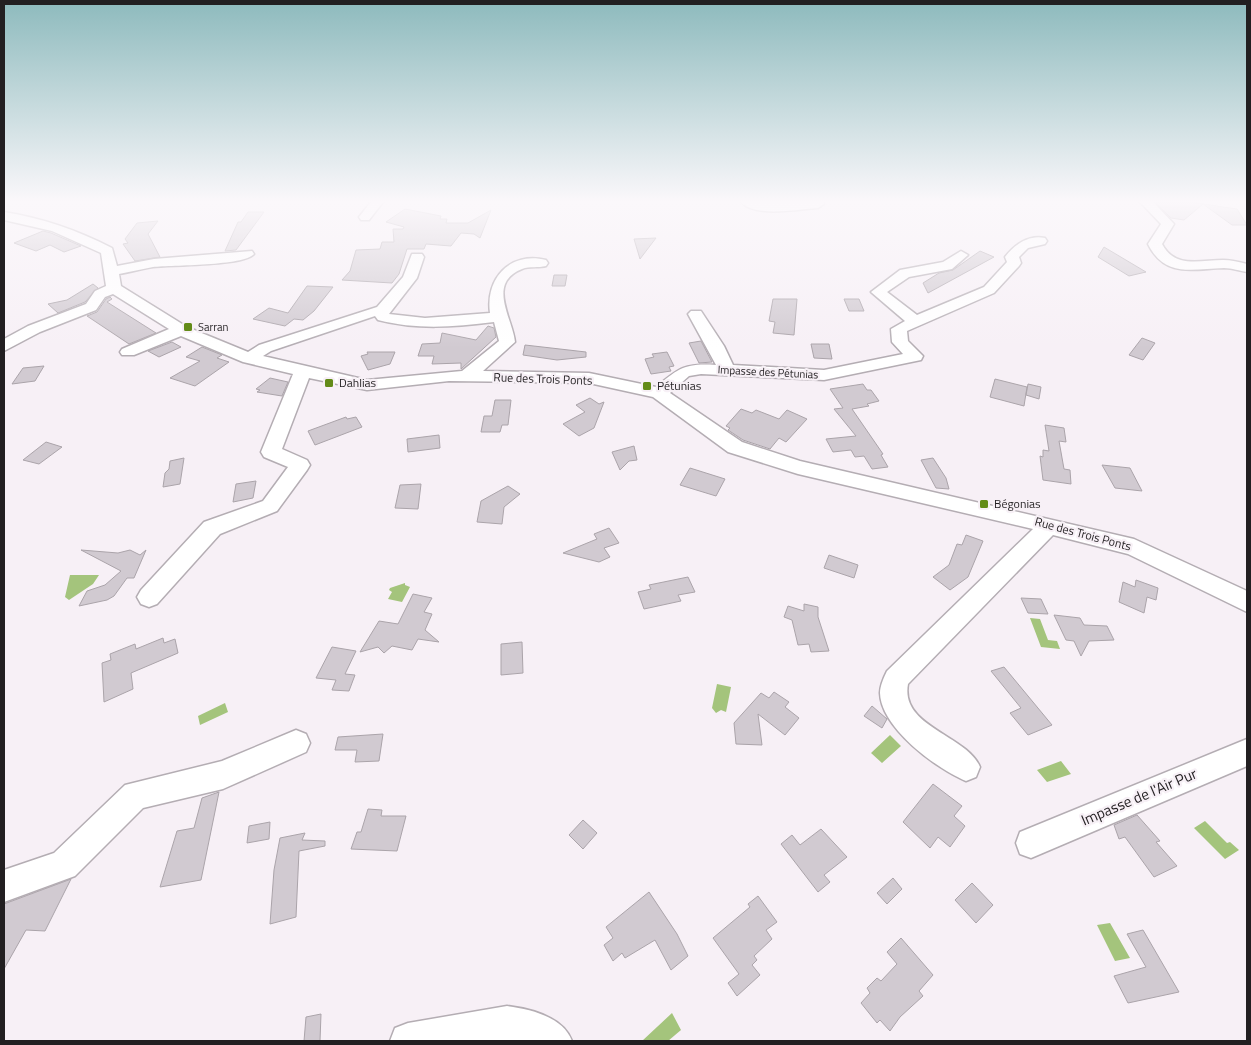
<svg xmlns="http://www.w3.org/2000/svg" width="1251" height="1045" font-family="'Titillium Web',sans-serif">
<rect width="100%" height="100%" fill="#f7f0f6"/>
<path fill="#a4c47c" d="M70,575H99L93,584L69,600L65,597Z
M405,583V585L410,587L402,602L388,599L392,592L389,590L390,588Z
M1030,618L1040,619L1048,640L1057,641L1060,649L1041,647Z
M717,684L731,687L726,712L721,710L716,713L712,708Z
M225,703L228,712L200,725L198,716Z
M890,735L901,746L882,763L871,753Z
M1061,761L1071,774L1047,782L1037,770Z
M1205,821L1227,843L1230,842L1239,850L1225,859L1194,828Z
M1110,923L1130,958L1115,961L1097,925Z
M672,1013L681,1030L668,1041H642Z"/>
<path fill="#d1cad1" stroke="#aba4aa" d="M1155,202H1190L1237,209L1247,225H1232L1203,204L1184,220L1171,218Z
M405,209L441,216L440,219H447L446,223H468L491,210L480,238L474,234L461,233L451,246L426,244L424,249H407L399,274L392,283L342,280L350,271L356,250L380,249L382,242H394L393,229H403L404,227L386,222Z
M248,212H264L236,250L225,251L238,222H241Z
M158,221L148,234L160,257L135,261L123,244L128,243L125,239L137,223Z
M43,231L51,233L81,246L64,252L50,245L36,251L14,243Z
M656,238L640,259L634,239Z
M1104,247L1146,272L1129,276L1098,257Z
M980,251L994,257L928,293L923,283L939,273L953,270Z
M554,275H567L565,286H552Z
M93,284L98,288L85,302L58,313L48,304L67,300Z
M307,286L333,287L314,311L303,320L294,319L285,326L253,319L269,308L288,313Z
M110,297L112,299L107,302L156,333L129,344L87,316L97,312L106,299Z
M773,299H797L794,335L773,333L775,322L769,321Z
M844,299H859L864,311H849Z
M488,326L494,328L496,337L461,369V363L432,364L434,356H418L422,344L440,343L442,333L476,340Z
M1142,338L1155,343L1143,360L1129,355Z
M701,341L712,362L699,363L689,343Z
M172,342L181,347L159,357L148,351Z
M811,344H829L832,359L814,358Z
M525,345L586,352V357L557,360L523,355Z
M202,347L222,355L217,358L229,362L195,386L170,378L200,361L186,357Z
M367,352H395L390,364L368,370L361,356L368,354Z
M667,352L674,366L669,367L671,371L651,374L645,359L654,357L652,354Z
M44,366L35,381L12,384L23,368Z
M270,378L288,382L282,396L257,392L260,390L256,389Z
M995,379L1027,387L1024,406L990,397Z
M863,384L867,390H871L879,401L867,404L869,406L852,409L883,454L881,455L888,467L872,469L864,456L855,457L851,450L833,452L826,439L856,436L834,409L843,408L830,389Z
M1028,384L1041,387L1039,399L1026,395Z
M590,398L599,404L604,402L594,428L579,436L563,424L585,412L576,405Z
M495,400H511L508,425H502L500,432H481L484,416H492Z
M741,409L752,413L756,410L779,419L787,410L807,419L786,442L779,438L770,449L743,440L728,430L730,428L726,426Z
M346,417L347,419L356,417L362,427L315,445L308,431Z
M1045,425L1064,428L1066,442L1059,441L1064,469L1070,470L1071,484L1043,480L1040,456L1043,457V450L1049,451Z
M439,435L440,448L408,452L407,439Z
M46,442L62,447L39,464L23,460Z
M634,446L637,460L629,461L620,470L612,452Z
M184,458L180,484L163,487L165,473L169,469L170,461Z
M933,458L946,478L949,489L936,488L921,460Z
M1102,465L1130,468L1142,491L1115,488Z
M690,468L725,479L716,496L680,485Z
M256,481L253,498L233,502L236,484Z
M421,484L418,509L395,508L400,485Z
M508,486L520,494L504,507L502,524L477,522L481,501Z
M609,528L619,543L604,548L610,557L599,562L563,553L597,539L594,534Z
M966,535L983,541L968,577L950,590L933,577L949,565L957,544L962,545Z
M81,550L118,553L130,550L140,555L146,550L134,578H127L114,596L107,600L79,606L87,591L105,585L121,571Z
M829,555L858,565L854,578L824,568Z
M688,577L695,592L678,595L681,601L644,609L638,592L651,589L649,585Z
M1136,580L1158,588L1156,600L1147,597L1144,613L1119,602L1123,582L1135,587Z
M413,594L432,598L424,612L432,614L425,630L439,642L418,639L412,650L392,646L384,653L378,647L360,652L379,621L398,624Z
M1021,598L1041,599L1048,614L1028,613Z
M804,604L818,607V617L829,651L811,652L809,644L798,645L792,620L784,617L788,606L804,611Z
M1054,615L1080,618L1084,625L1107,626L1114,640L1089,641L1081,656L1074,641L1066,640Z
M163,638L164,643L175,639L178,653L131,673L133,689L104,702L102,663L111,660L110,654L135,644L136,649Z
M522,642L523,673L501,675V644Z
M332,647L356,651L345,674L355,675L349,691L332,690L336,680L316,678Z
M1004,667L1052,725L1028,735L1010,713L1021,708L991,671Z
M774,692L789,702L785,707L799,718L785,735L758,714L762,745L736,744L734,723L761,693L769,698Z
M872,706L887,719L882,728L864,716Z
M383,734L379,761L355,762L357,750H335L338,737Z
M933,784L962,806L954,816L965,826L950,847L938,837L930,848L903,822Z
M219,792L201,880L160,887L177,831L194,828L202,798Z
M368,809L382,810L381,816H406L397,851L351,849L357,832H361Z
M1137,815L1160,841L1156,842L1177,866L1154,877L1125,837L1119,839L1114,825Z
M583,820L597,833L583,849L569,835Z
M270,822L269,839L247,843L249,826Z
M821,829L847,857L824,875L830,882L818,892L781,844L792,835L800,845Z
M305,833L302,840L325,841V846L299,851L296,917L270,924L274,870L280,838Z
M893,878L902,889L887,904L877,893Z
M71,879L45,931L26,930L4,969V904Z
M972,883L993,905L976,923L955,900Z
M649,892L677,934L688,956L671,970L655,940L625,958L622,953L613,961L604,945L613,938L606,927Z
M758,896L777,922L766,930L772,939L754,956L757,960L752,965L760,975L737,996L728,983L739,974L713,938L750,907L748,904Z
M1143,930L1179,992L1128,1003L1114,976L1146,967L1127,934Z
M901,938L933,975L919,991L923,996L900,1017L890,1031L880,1020L877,1023L861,1003L870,993L867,988L877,978L881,981L897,964L887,952Z
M321,1014L320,1041H304L306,1017Z"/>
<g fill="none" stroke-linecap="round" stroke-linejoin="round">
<g stroke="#b4adb3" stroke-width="3">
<path id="minor" d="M371,202H383L369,220H361L359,217Z
M741,202H823L824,204L818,208C799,209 755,218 741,202Z
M1140,202H1153L1174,224L1162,244C1175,269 1200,260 1223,260C1231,260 1239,262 1247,264V272C1240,271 1232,268 1224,268C1192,269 1165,278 1148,244L1161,224Z
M4,212C42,218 77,230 112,248L117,266L154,259L252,251L254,254C244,266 172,265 153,267C142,269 130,272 119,274L121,286L187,327L248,352L259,345L377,307L403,277L412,254H422L424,257L417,278L389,314L425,318L490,313C485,279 510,251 546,260L548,263L546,266C538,268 530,266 522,269C486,283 513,319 515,342L483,371L589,373L656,387C679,368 685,363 716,365L688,314L691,311H701L724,346L733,365L824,370L903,354L892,342L891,329L905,321L871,292L900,270L943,262L961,251L968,255L952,269L909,277L887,292L917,315L984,287L1007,262L1005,257C1014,245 1029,234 1045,238L1047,241L1045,244L1028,248L1019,257L1021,263L1019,266L994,293L907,331L908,341L923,356L921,360L824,380L701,374L689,376L670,393L742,442L800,461L1134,539L1247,591V612L1128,554L1053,535L908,684C900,727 967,735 980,767L976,777L966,781C937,769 881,728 880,693C880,686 884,677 887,671L1033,529L798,474L728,452L653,397L589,383L449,381L367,390L309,378L282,449L307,460L310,465L307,470L277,511L220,534L157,604L149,607L141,604L137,597L141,590L204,522L263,501L288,467L264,457L261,452L293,374L243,362L181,336L134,355H122L120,352L122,349L169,329L113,294L105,297L96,310L40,332L4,351V339L28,326L86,304L95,291L106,286L101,253L52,231L4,220ZM375,316L378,320C417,330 454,327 494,322L499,341L462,371L367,380L263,356L271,351Z
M296,730L306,734L310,743L306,752L223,789L143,808L75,876L4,902V870L54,853L125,785L222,761Z
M1247,739V766L1031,858L1020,854L1016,843L1020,832Z
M507,1006C531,1009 563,1017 572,1041H390L395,1028L408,1023Z"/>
</g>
<use href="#minor" fill="#fff" fill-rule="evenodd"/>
</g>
<linearGradient id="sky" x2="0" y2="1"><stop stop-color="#8dbabd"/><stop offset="0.58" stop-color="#fbf8fb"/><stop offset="1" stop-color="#fbf8fb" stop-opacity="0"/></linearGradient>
<rect width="1251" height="348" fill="url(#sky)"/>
<g fill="#638b18" stroke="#f7f0f6" stroke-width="2">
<rect x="183" y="322" width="10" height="10" rx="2.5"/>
<rect x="324" y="378" width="10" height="10" rx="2.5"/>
<rect x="642" y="381" width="10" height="10" rx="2.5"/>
<rect x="979" y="499" width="10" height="10" rx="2.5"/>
</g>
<g text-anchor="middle" stroke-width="4.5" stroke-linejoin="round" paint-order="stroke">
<g font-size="11" fill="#221f21" stroke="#f7f0f6" text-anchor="start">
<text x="198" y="331">Sarran</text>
</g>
<g font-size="11" fill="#221f21" stroke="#f7f0f6">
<text transform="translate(768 372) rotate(3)" y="4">Impasse des Pétunias</text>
</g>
<g font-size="12" fill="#221f21" stroke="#f7f0f6">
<text transform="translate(543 379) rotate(2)" y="4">Rue des Trois Ponts</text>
<text transform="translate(1083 534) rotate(15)" y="4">Rue des Trois Ponts</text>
</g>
<g font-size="12" fill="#221f21" stroke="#f7f0f6" text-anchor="start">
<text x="339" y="387">Dahlias</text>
<text x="657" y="390">Pétunias</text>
<text x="994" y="508">Bégonias</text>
</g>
<g font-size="15" fill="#221f21" stroke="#f7f0f6">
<text transform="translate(1139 797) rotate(-23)" y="5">Impasse de l'Air Pur</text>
</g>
</g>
<rect width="1251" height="1045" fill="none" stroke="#221f21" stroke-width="10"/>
</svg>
